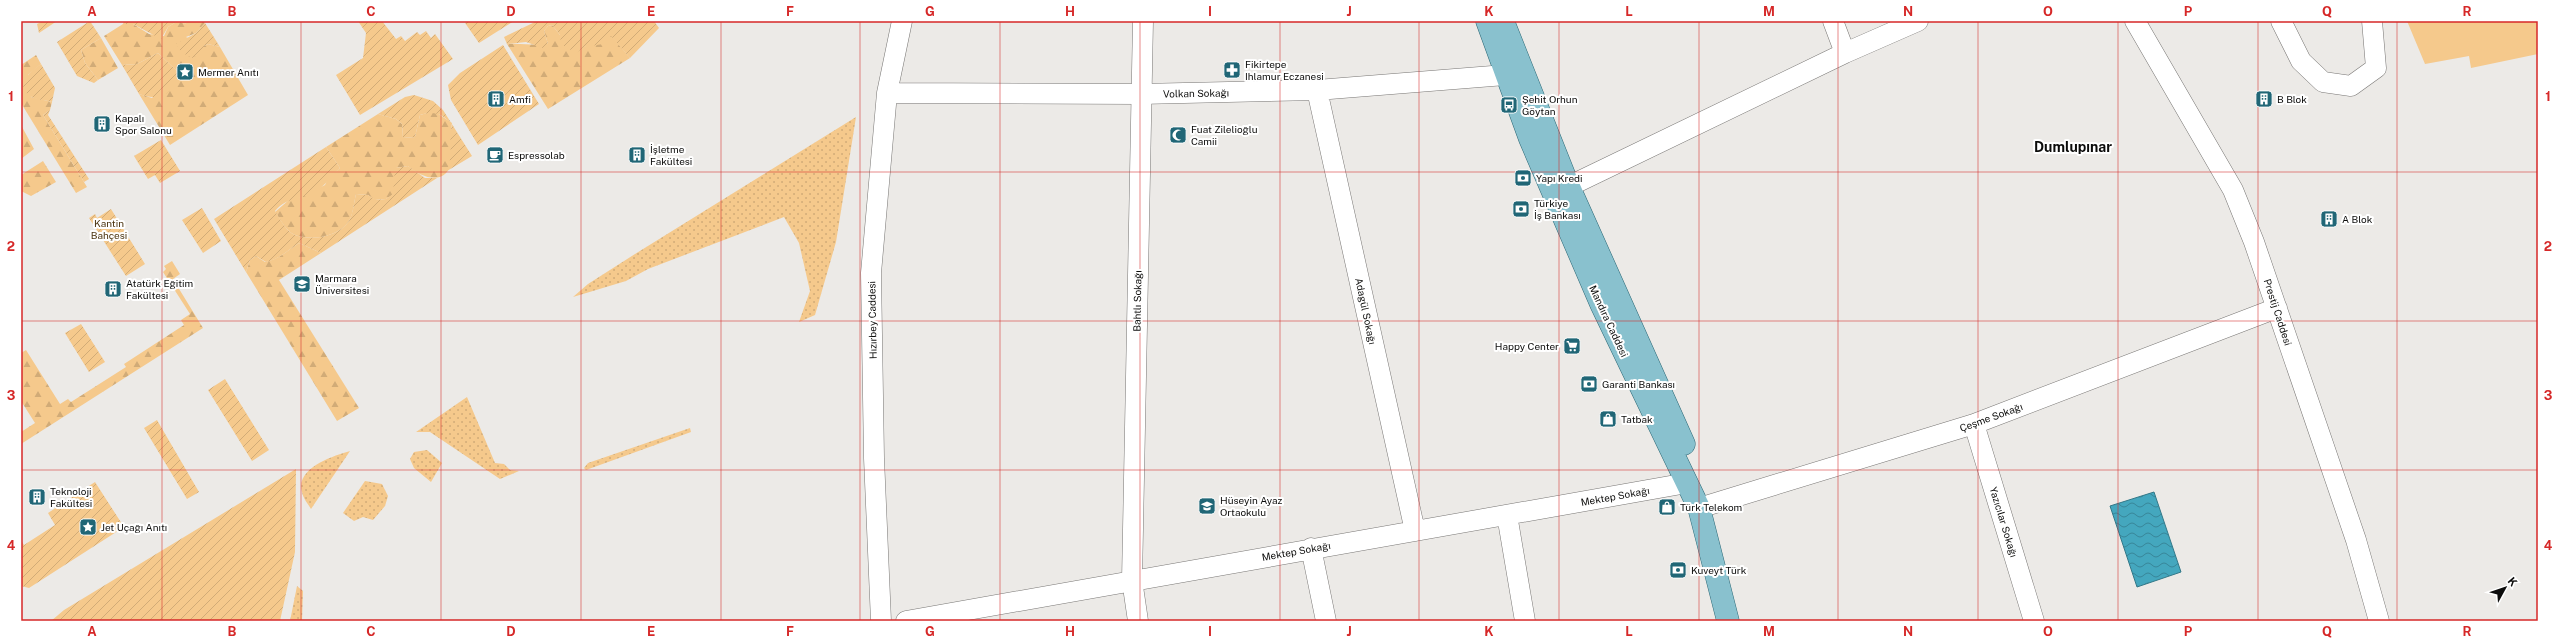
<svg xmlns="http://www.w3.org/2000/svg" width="2559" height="642" font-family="'Public Sans',sans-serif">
<defs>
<pattern id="grass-dots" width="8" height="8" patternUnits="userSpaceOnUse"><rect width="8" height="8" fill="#f5c98c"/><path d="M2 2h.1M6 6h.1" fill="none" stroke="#d1ab77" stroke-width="1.8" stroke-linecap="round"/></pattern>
<pattern id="forest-firs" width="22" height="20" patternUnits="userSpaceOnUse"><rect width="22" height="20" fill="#f5c98c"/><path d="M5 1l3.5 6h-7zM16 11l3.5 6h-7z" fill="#d1ab77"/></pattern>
<pattern id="garden-furrows" width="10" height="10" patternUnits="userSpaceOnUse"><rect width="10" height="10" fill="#f5c98c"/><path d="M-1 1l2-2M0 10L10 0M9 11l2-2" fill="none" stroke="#d1ab77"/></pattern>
<pattern id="water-waves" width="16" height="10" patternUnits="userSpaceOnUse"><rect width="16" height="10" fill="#44a7be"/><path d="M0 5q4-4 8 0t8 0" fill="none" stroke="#378699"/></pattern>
</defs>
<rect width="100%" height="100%" fill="#eceae7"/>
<path fill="url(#grass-dots)" d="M856,117L836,242L815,315L799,322L810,291L799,243L784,217L648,269L626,281L573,297L588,284L635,254Z
M467,397L495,463L504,464L510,470L519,471L500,479L430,432H416Z
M690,428L691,432L586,470L584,468L588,463Z
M427,450L442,463L431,482L414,468L410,459L414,452Z
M350,451L311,509C308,504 303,498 302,492C295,468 333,456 350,451Z
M365,481L382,484L388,496L385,506L373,520L363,517L354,521L343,513Z
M297,586L303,591L302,621H290Z"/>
<path fill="url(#forest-firs)" d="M178,21L185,24L189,21H203L205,23L196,33L186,37L204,46L208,44L220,47L248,95L170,145L139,94L152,98L178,72L158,53L137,64L122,65L104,36L123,24H133L149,34L164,36L168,27Z
M552,25L560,35L584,47L611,35L630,58L548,109L507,44C522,43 535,46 548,44L544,31L548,26Z
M101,38L118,68L98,80L85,63L81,50Z
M36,55L41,64L28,75L31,97L52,102L50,110L43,115L87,187L76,193L21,103V65Z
M434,111L452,123C449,138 454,145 452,158C449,186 424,180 408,166L396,168L394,194L386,199L375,200L368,195L356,194C354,202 353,215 349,221C338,237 313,241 295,235C286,231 280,219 275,212L290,199L300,197L325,185L328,178L340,168L326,147L378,114L396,119L402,124L403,138L415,137L420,115Z
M21,125L34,149L21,159Z
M43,161L56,182L31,196L21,191V175Z
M299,243L321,253L279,280L359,408L337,421L246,272L250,260L256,256L265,262C278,260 288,250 299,243Z
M172,261L180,274L173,279L203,328L21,444V432L35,423L21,401V353L26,350L60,404L68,399L71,402L126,367L124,364L184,325L181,320L190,314L163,272L166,269L164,266Z"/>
<path fill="url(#garden-furrows)" d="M43,21H57L39,33L37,24Z
M90,21L101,38L81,50L85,63L98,80L94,83L77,76L57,42Z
M124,21H189L185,24L178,21L168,27L161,39L133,24H123Z
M358,21H382L396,39L401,36L405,41L417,32L420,35L426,31L431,38L435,34L453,59L360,115L336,75L363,58L366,33Z
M468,21H514L479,43L465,23Z
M537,21H654L659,28L630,58L611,36L603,44L584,47L576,53L561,44L560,35L552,25L548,26L544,31L548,44L543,48L526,42L507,44L504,37Z
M205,23L220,47L208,44L204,46L202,53L192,58L181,52L176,44L196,33Z
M503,45L539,104L478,145L451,100L448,85L460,73Z
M158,53L178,72C170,95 163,102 139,94L122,65L137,64Z
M41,64L55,88L52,102C46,100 35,100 30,96C14,85 31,71 41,64Z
M414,95L433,101L443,110L472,156L447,171C454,153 448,142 452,124C440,113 435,111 420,115L415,137L403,138L402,124L396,119L378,114L405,97Z
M50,110L48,115L89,179L84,182L43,115Z
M161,140L180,171L160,183L155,175L148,179L134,156Z
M326,147L340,168C331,176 325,186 315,192C299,201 288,196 275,211C280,219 286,231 295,235C313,241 338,237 349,221C353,214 354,202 356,194L368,195L376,200L386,199L393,194L395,168L408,166L425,178H437L321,253L299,243C288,250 278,260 266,262L256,256L250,260L246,272L214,219Z
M202,208L221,241L203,253L182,220Z
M111,209L145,264L126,276L89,218L95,214L97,218Z
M81,324L105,362L89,372L65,333Z
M225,379L269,450L252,461L208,390Z
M157,420L199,492L187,499L144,428Z
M296,469L295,552L280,621H51L64,610Z
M95,482L124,527L29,588L21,586V540L24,545L55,525L48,513Z"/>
<path fill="#f5c98c" d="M2407,21H2538V54L2471,68L2469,56L2425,64Z"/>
<path fill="url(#water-waves)" stroke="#337888" d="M2154,492L2181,572L2137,587L2110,506Z"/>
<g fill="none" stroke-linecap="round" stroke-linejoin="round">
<g stroke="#787674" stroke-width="21">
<path id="minor" d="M1833,21L1845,53
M2135,21L2233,190L2254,242L2356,540L2379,621
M2281,21L2301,61L2323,82L2351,86L2376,68L2372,21
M1317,90L1415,531
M887,93L1140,94L1317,90L1505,75
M1555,193L1845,53L1918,21
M1974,424L2034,621
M1699,508L1974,424L2277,308
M1507,515L1525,621
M1311,548L1326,621
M881,621L874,458L871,273L887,93L902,21
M906,621L1687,483
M1138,621L1132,580L1143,21"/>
</g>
<g stroke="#2a6674" stroke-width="23">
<path id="major" d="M1487,21L1530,139L1601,304L1699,508L1728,621
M1503,21L1569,187L1684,444"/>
</g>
<use href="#minor" stroke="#fff" stroke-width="20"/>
<use href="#major" stroke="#89c1ce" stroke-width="22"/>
</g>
<path fill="none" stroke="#d62828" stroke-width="1" stroke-opacity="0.55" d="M162,21V621M301,21V621M441,21V621M581,21V621M721,21V621M860,21V621M1000,21V621M1140,21V621M1280,21V621M1419,21V621M1559,21V621M1699,21V621M1838,21V621M1978,21V621M2118,21V621M2258,21V621M2397,21V621M21,172H2538M21,321H2538M21,470H2538"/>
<defs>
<g id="pharmacy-square" transform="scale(0.9)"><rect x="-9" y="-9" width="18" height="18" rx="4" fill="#206676" stroke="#fff"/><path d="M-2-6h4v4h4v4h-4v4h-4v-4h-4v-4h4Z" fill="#fff"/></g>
<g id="sight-square" transform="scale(0.9)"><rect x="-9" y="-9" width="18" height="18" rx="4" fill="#206676" stroke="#fff"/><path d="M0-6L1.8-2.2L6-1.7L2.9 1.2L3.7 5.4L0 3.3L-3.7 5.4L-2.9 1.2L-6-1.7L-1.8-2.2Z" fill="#fff"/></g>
<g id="building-square" transform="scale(0.9)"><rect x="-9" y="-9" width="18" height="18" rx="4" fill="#206676" stroke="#fff"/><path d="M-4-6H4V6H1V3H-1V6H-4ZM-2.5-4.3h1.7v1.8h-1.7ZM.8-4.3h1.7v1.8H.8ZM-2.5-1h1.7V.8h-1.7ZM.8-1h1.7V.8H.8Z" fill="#fff"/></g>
<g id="bus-square" transform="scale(0.9)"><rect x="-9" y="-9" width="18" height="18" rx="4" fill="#206676" stroke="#fff"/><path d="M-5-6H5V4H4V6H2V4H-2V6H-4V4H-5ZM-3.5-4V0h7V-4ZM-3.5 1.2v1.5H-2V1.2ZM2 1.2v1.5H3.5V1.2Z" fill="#fff"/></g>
<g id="mosque-square" transform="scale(0.9)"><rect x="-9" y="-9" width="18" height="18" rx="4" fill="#206676" stroke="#fff"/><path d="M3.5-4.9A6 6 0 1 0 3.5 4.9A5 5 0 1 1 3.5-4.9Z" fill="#fff"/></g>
<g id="cafe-square" transform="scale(0.9)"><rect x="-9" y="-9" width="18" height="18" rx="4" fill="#206676" stroke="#fff"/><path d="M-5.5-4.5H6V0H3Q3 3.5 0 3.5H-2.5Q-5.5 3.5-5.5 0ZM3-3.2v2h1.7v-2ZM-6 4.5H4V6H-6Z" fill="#fff"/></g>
<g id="bank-square" transform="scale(0.9)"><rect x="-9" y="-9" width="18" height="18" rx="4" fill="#206676" stroke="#fff"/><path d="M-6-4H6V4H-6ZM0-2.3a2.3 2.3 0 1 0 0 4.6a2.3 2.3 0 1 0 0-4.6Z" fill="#fff"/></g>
<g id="school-square" transform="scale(0.9)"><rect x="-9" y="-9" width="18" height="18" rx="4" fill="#206676" stroke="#fff"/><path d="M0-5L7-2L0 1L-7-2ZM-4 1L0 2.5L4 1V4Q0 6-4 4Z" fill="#fff"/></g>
<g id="supermarket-square" transform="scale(0.9)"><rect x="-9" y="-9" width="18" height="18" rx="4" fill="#206676" stroke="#fff"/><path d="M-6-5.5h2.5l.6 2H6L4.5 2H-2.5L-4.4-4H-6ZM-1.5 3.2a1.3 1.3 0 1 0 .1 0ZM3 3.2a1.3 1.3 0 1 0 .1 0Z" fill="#fff"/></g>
<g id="shop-square" transform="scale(0.9)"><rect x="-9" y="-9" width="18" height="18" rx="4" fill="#206676" stroke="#fff"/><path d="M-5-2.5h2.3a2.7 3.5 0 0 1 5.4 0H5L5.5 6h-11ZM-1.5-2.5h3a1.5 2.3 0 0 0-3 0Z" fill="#fff"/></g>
</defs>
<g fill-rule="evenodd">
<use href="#pharmacy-square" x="1232" y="70"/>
<use href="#sight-square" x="185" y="72"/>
<use href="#building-square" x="496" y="99"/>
<use href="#building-square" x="2264" y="99"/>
<use href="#bus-square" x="1509" y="105"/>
<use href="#building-square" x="102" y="124"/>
<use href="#mosque-square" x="1178" y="135"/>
<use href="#cafe-square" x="495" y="155"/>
<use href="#building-square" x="637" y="155"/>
<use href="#bank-square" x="1523" y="178"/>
<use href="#bank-square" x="1521" y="209"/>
<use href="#building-square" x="2329" y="219"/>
<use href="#school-square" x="302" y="284"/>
<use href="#building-square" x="113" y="289"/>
<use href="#supermarket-square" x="1572" y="346"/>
<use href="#bank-square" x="1589" y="384"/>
<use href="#shop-square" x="1608" y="419"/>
<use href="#building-square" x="37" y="497"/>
<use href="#school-square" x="1207" y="506"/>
<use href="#shop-square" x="1667" y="507"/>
<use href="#sight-square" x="88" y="527"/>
<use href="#bank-square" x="1678" y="570"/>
</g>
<g text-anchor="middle" stroke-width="4" stroke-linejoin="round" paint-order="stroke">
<g font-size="10" fill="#0c0c0b" stroke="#fff" text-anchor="start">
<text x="1245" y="68">Fikirtepe<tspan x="1245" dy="12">Ihlamur Eczanesi</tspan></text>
<text x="198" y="76">Mermer Anıtı</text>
<text x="509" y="103">Amfi</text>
<text x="1522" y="103">Şehit Orhun<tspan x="1522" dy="12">Göytan</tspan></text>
<text x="2277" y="103">B Blok</text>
<text x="115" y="122">Kapalı<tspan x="115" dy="12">Spor Salonu</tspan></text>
<text x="1191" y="133">Fuat Zilelioğlu<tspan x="1191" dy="12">Camii</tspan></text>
<text x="650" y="153">İşletme<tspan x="650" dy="12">Fakültesi</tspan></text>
<text x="508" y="159">Espressolab</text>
<text x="1536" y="182">Yapı Kredi</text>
<text x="1534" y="207">Türkiye<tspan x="1534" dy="12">İş Bankası</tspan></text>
<text x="2342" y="223">A Blok</text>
<text x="315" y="282">Marmara<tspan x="315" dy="12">Üniversitesi</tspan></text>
<text x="126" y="287">Atatürk Eğitim<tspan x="126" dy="12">Fakültesi</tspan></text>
<text x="1559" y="350" text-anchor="end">Happy Center</text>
<text x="1602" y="388">Garanti Bankası</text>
<text x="1621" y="423">Tatbak</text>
<text x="50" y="495">Teknoloji<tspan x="50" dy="12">Fakültesi</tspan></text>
<text x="1220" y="504">Hüseyin Ayaz<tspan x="1220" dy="12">Ortaokulu</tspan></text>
<text x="1680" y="511">Türk Telekom</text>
<text x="101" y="531">Jet Uçağı Anıtı</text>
<text x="1691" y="574">Kuveyt Türk</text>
</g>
<g font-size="10" fill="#0c0c0b" stroke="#fff">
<text transform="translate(1196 93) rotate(-1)" y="4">Volkan Sokağı</text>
<text transform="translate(1137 301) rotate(-89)" y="4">Bahtlı Sokağı</text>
<text transform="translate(1366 311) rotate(78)" y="4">Adagül Sokağı</text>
<text transform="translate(2278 312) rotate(72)" y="4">Prestij Caddesi</text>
<text transform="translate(872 320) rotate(-91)" y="4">Hızırbey Caddesi</text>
<text transform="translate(1609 321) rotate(65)" y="4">Mandıra Caddesi</text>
<text transform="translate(1991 417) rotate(-20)" y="4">Çeşme Sokağı</text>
<text transform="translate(1615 496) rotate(-10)" y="4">Mektep Sokağı</text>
<text transform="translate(2004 522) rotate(73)" y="4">Yazıcılar Sokağı</text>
<text transform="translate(1296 551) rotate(-10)" y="4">Mektep Sokağı</text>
</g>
<g font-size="10" fill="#4b3410" stroke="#fff">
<text x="109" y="227">Kantin<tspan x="109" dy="12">Bahçesi</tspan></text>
</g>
<g font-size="14" font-weight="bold" fill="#0c0c0b" stroke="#fff">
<text x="2073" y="152">Dumlupınar</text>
</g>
</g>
<rect width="2559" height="642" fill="none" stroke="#ffffff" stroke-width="44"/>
<g transform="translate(2505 588) rotate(50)" stroke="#ffffff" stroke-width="3" paint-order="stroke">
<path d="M0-3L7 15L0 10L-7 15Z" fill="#0c0c0b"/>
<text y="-6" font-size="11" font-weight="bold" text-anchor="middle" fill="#0c0c0b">K</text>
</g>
<rect x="22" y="22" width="2515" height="598" fill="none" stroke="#d62828" stroke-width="1.5"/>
<g font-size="13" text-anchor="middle" font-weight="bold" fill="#d62828">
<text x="92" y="16">A</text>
<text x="232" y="16">B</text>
<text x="371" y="16">C</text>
<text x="511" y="16">D</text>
<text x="651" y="16">E</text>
<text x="790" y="16">F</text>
<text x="930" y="16">G</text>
<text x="1070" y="16">H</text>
<text x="1210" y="16">I</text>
<text x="1349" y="16">J</text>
<text x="1489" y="16">K</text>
<text x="1629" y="16">L</text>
<text x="1769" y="16">M</text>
<text x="1908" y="16">N</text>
<text x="2048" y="16">O</text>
<text x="2188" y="16">P</text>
<text x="2327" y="16">Q</text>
<text x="2467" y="16">R</text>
<text x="11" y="101">1</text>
<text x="2548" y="101">1</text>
<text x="11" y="251">2</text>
<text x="2548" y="251">2</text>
<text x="11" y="400">3</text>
<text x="2548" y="400">3</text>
<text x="11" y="550">4</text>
<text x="2548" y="550">4</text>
<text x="92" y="636">A</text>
<text x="232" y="636">B</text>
<text x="371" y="636">C</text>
<text x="511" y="636">D</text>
<text x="651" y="636">E</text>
<text x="790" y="636">F</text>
<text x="930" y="636">G</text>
<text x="1070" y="636">H</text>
<text x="1210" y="636">I</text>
<text x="1349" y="636">J</text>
<text x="1489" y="636">K</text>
<text x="1629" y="636">L</text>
<text x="1769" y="636">M</text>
<text x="1908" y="636">N</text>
<text x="2048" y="636">O</text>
<text x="2188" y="636">P</text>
<text x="2327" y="636">Q</text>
<text x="2467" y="636">R</text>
</g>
</svg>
